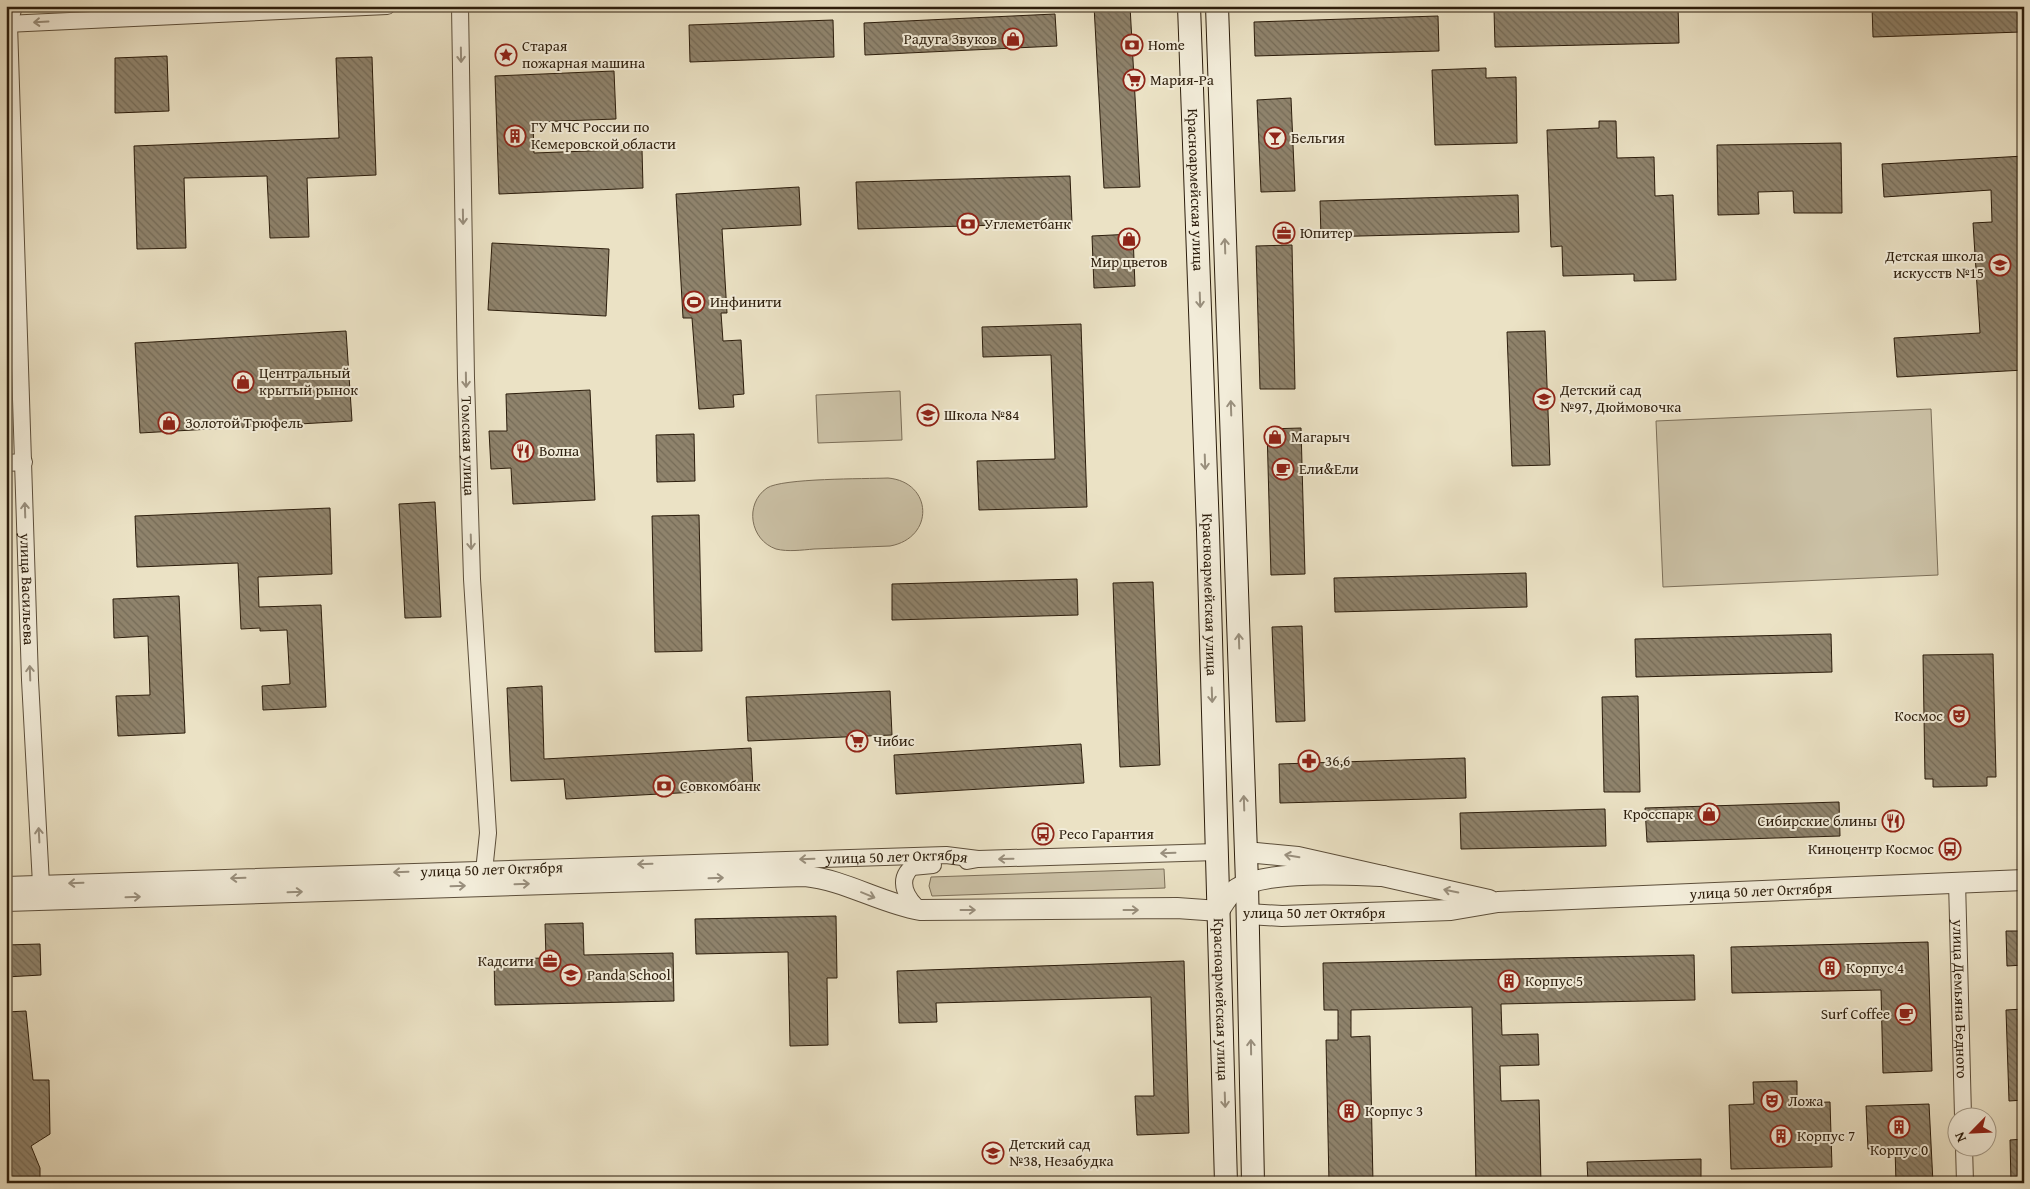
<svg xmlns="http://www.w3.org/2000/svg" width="2030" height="1189" font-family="'Gentium Book Plus',serif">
<defs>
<pattern id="building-back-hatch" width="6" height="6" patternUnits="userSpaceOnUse" patternTransform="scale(1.25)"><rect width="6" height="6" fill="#8f836c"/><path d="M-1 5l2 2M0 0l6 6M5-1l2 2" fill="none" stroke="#756b57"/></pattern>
</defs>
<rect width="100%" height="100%" fill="#ebe2c5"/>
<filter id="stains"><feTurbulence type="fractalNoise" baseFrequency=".004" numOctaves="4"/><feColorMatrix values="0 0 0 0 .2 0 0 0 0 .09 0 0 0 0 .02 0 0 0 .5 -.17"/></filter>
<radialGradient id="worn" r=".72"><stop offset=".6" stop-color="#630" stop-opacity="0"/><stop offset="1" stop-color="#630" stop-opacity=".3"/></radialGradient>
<path fill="#cbc1a6" stroke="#7c6f59" d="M900,391L902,440L818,443L816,395Z
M1931,409L1938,575L1663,587L1656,421Z
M888,478C933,482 935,538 890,546C865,547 840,548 814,549C802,550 788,552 776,549C750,540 744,504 767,488C782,478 865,479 888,478Z
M1164,869L1165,888L932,896L929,886L931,877Z"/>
<path fill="url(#building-back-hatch)" stroke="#2c1d0c" d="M1094,6H1130L1140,187L1104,188Z
M1678,6L1679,43L1495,47L1494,10Z
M1872,6H2020L2021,32L1873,37Z
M1055,14L1057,46L865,55L864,23Z
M1438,16L1439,51L1255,56L1254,22Z
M833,20L834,57L690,62L689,25Z
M167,56L169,111L115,113V58Z
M372,57L376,175L307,178L309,237L270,238L267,176L184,178L186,248L137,249L134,146L339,138L336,58Z
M1486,68V78L1516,77L1517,143L1435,145L1432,70Z
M614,71L616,119L533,122L534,153L642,149L643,188L499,194L495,76Z
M1291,98L1295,191L1261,192L1257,100Z
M1599,121H1616L1617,158L1654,157L1655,196L1673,195L1676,280L1634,281V274L1563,276L1562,246L1551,247L1547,130L1599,128Z
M1841,143L1842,213H1794L1793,191L1758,192L1759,214L1718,215L1717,145Z
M2024,156V370L1897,377L1894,338L1980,333L1973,223L1992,222L1991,190L1884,197L1882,164Z
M1070,176L1072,223L858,229L856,182Z
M799,187L801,225L722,229L727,313H721L723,341L741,340L744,394L733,395L734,407L699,409L692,318H683L676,194Z
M1518,195L1519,232L1321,237L1320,201Z
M1133,234L1135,286L1094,288L1092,236Z
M492,243L609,249L606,316L488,310Z
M1292,245L1295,389H1260L1256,246Z
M1081,324L1087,507L979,510L977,461L1055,459L1051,355L983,357L982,327Z
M346,331L352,421L140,433L135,343Z
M1545,331L1550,465L1512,466L1507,332Z
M590,390L595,500L513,504L511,468L491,469L489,431H507L506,394Z
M1301,428L1305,574L1271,575L1267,429Z
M694,434L695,481L657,482L656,435Z
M435,502L441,617L405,618L399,504Z
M330,508L332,574L258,577L259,607L321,605L326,707L263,710L262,686L290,684L287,630L260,631V628L241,629L238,563L137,567L135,516Z
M699,515L702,651L655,652L652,516Z
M1526,573L1527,607L1335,612L1334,578Z
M1077,579L1078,615L892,620V584Z
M1153,582L1160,765L1120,767L1113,583Z
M179,596L185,733L118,736L116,696L150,695L148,636L114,638L113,599Z
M1302,626L1305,721L1276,722L1272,627Z
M1831,634L1832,672L1636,677L1635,639Z
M1993,654L1996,777H1987V786L1933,787V779H1925L1923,655Z
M542,686L544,759L751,748L753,789L566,799L564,779L511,781L507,688Z
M890,691L892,735L748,741L746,697Z
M1638,696L1640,792H1604L1602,697Z
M1081,744L1084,783L896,794L894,755Z
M1465,758L1466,798L1280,803L1279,764Z
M1839,802L1840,836L1647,842L1645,808Z
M1605,809L1606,846L1461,849L1460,813Z
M1885,815H1902V828H1886Z
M836,916L837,978H827L828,1045L790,1046L788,952L696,954L695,919Z
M583,923L584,955L673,953L674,1001L495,1005L494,959L546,958L545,924Z
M2006,931H2024V965L2007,966Z
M1928,942L1932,1071L1883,1073L1881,990L1732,993L1731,947Z
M40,944L41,975L6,977V945Z
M1694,955L1695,1000L1501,1004L1502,1035L1538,1034L1539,1065L1500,1066L1501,1101L1539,1100L1541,1183H1476L1472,1007L1351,1010V1037L1370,1036L1373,1183H1329L1326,1040H1338V1010H1324L1323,963Z
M1184,961L1189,1133L1137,1135L1135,1096H1154L1151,997L936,1003L937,1022L899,1023L897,971Z
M2024,1009V1100L2009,1101L2006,1010Z
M26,1011L33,1080H49L50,1134L31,1146L40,1168V1183H6V1012Z
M1797,1081V1103L1830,1102L1832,1167L1731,1169L1729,1105L1754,1104L1753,1082Z
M1929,1104L1933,1183H1896L1895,1148L1868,1149L1866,1106Z
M2024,1139V1183H2011L2010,1140Z
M1701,1159V1183H1588L1587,1162Z"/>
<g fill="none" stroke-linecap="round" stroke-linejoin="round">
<g stroke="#5c4e3a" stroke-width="18">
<g id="minor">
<path id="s1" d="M14,6L9,24L30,680L41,884L46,893"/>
<path id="s2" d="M460,6L466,378L472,579L488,833L483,881"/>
<path d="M6,24L387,6"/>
<path d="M6,463L24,462"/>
<path d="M967,861L978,859L1217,852"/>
<path id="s3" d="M1957,881L1963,1116"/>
<path id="s4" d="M6,885L946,855L978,859"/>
<path d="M920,910C907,899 896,881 912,867L933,865"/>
<path d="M1964,1146L1965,1183"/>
</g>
</g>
<g stroke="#5c4e3a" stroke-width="22">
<g id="tertiary">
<path d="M1246,852L1298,857L1489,900"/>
<path d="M6,901L805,876C845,880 880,903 920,910L1177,908L1219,911C1224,903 1228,895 1235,890C1262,869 1348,875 1383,876"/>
<path id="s5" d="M1248,914L1282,916L1451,910L1498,902L2024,880"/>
</g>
</g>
<g stroke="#2c1d0c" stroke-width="24">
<g id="secondary">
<path id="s6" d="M1189,6L1208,531L1226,1183"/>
<path d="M1217,6L1247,883L1253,1183"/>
</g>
</g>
<use href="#minor" stroke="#f2ecd9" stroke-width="16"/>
<use href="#tertiary" stroke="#f2ecd9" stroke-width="20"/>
<use href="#secondary" stroke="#f2ecd9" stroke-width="22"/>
</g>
<defs><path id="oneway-shaft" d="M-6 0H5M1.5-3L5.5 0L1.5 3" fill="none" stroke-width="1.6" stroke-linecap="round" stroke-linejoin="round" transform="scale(1.25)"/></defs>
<g stroke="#998f7d">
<use href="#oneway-shaft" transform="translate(41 22) rotate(177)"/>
<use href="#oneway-shaft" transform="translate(461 55) rotate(89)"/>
<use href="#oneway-shaft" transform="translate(463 217) rotate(89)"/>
<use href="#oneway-shaft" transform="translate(1225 246) rotate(-92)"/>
<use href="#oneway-shaft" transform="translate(1200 300) rotate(88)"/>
<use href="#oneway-shaft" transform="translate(466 380) rotate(89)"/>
<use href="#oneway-shaft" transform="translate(1231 408) rotate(-92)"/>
<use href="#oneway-shaft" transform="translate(1205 462) rotate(88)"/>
<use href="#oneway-shaft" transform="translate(25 510) rotate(-92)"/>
<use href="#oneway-shaft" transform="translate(471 542) rotate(88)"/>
<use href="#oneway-shaft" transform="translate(1239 641) rotate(-92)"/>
<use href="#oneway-shaft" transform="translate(30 673) rotate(-92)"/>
<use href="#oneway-shaft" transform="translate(1212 695) rotate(88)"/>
<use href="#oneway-shaft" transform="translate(1244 803) rotate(-92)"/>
<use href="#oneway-shaft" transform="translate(39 835) rotate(-93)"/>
<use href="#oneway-shaft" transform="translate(1168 853) rotate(178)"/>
<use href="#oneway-shaft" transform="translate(1292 856) rotate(-171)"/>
<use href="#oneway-shaft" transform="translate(807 859) rotate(178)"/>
<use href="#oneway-shaft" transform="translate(1006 859) rotate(179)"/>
<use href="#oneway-shaft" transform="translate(645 864) rotate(178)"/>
<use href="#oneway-shaft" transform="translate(401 872) rotate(178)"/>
<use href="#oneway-shaft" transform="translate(238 878) rotate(178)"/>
<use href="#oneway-shaft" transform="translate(716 878) rotate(-2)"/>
<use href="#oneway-shaft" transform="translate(76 883) rotate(178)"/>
<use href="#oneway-shaft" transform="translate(522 884) rotate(-2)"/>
<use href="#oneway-shaft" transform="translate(458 886) rotate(-2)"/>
<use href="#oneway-shaft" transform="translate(1451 891) rotate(-168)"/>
<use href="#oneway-shaft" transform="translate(295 892) rotate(-2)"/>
<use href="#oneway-shaft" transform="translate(868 895) rotate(22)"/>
<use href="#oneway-shaft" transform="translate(133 897) rotate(-2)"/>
<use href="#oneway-shaft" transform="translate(968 910)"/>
<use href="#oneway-shaft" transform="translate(1131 910)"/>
<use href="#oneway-shaft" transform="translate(1251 1047) rotate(-91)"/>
<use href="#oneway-shaft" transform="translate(1225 1100) rotate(88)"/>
</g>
<defs>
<g id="shop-ring" transform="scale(1.125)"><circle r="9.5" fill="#f2ecd9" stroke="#8f2418" stroke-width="1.5"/><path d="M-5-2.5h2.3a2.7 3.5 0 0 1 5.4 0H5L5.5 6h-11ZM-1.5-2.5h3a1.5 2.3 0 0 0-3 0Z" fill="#8f2418"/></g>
<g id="bank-ring" transform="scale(1.125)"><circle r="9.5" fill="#f2ecd9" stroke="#8f2418" stroke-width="1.5"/><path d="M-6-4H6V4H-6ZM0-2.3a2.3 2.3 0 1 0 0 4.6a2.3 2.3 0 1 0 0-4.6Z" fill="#8f2418"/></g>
<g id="sight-ring" transform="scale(1.125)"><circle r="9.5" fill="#f2ecd9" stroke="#8f2418" stroke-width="1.5"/><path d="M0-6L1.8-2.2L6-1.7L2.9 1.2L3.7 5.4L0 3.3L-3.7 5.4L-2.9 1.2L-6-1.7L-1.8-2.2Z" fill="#8f2418"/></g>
<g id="supermarket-ring" transform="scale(1.125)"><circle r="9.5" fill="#f2ecd9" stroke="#8f2418" stroke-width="1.5"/><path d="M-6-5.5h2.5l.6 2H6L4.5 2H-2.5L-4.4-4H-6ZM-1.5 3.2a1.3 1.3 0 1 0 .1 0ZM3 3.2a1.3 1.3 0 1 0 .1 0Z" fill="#8f2418"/></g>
<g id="building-ring" transform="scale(1.125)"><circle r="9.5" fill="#f2ecd9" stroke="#8f2418" stroke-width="1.5"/><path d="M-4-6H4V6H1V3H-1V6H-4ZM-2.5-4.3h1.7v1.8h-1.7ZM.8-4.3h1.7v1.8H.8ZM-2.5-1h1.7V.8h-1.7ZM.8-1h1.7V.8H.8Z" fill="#8f2418"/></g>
<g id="bar-ring" transform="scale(1.125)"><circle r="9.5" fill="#f2ecd9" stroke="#8f2418" stroke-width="1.5"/><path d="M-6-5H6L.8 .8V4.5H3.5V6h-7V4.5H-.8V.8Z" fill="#8f2418"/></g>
<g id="office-ring" transform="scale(1.125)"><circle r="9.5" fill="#f2ecd9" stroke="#8f2418" stroke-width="1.5"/><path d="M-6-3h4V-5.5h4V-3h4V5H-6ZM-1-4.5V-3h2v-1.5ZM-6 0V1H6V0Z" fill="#8f2418"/></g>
<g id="school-ring" transform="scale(1.125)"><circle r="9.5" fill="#f2ecd9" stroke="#8f2418" stroke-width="1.5"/><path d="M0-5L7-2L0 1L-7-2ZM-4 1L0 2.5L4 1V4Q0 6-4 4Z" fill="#8f2418"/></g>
<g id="stadium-ring" transform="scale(1.125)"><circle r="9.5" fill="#f2ecd9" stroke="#8f2418" stroke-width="1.5"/><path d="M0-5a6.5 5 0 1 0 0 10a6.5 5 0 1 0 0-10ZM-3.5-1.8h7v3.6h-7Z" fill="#8f2418"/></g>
<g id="restaurant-ring" transform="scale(1.125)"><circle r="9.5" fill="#f2ecd9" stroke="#8f2418" stroke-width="1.5"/><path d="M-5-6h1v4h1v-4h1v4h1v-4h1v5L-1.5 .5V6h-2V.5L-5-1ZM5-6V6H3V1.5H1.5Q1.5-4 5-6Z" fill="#8f2418"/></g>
<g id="cafe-ring" transform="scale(1.125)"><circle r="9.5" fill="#f2ecd9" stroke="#8f2418" stroke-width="1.5"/><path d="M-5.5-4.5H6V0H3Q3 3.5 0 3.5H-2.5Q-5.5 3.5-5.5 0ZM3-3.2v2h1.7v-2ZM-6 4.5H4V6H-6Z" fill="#8f2418"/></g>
<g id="theatre-ring" transform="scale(1.125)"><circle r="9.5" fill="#f2ecd9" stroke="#8f2418" stroke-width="1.5"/><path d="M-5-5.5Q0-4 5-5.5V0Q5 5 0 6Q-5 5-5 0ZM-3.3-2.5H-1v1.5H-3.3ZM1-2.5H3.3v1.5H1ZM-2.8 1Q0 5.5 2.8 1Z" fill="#8f2418"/></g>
<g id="pharmacy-ring" transform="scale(1.125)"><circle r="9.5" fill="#f2ecd9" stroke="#8f2418" stroke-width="1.5"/><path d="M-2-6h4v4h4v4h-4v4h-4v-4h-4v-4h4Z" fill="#8f2418"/></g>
<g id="bus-ring" transform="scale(1.125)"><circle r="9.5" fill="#f2ecd9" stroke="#8f2418" stroke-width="1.5"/><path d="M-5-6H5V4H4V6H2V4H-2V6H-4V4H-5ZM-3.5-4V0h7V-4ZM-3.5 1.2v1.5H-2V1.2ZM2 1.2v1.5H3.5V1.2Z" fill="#8f2418"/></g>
</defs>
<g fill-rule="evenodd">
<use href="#shop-ring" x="1013" y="39"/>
<use href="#bank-ring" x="1132" y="45"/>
<use href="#sight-ring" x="506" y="55"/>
<use href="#supermarket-ring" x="1134" y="80"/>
<use href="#building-ring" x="515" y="136"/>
<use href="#bar-ring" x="1275" y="138"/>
<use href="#bank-ring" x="968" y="224"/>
<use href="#office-ring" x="1284" y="233"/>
<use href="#shop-ring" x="1129" y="239"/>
<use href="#school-ring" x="2000" y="265"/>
<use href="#stadium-ring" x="694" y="302"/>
<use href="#shop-ring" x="243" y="382"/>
<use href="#school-ring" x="1544" y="399"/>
<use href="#school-ring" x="928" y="415"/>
<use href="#shop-ring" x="169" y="423"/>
<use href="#shop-ring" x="1275" y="437"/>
<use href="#restaurant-ring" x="523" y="451"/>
<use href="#cafe-ring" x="1283" y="469"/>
<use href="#theatre-ring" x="1959" y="716"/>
<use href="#supermarket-ring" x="857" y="741"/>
<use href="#pharmacy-ring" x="1309" y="761"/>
<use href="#bank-ring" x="664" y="786"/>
<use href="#shop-ring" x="1709" y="814"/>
<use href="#restaurant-ring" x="1893" y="821"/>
<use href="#bus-ring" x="1043" y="834"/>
<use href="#bus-ring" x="1950" y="849"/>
<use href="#office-ring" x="550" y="961"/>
<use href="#building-ring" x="1830" y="968"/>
<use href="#school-ring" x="571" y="975"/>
<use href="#building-ring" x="1509" y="981"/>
<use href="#cafe-ring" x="1906" y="1014"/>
<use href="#theatre-ring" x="1772" y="1101"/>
<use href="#building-ring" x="1349" y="1111"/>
<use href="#building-ring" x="1899" y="1127"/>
<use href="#building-ring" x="1781" y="1136"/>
<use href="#school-ring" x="993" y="1153"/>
</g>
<g text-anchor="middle" stroke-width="4" stroke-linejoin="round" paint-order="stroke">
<g font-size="15" fill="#2c1d0c" stroke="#f2ecd9" text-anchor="start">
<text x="997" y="44" text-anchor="end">Радуга Звуков</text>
<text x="1148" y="50">Home</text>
<text x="522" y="51">Старая<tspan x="522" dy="17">пожарная машина</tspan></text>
<text x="1150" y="85">Мария-Ра</text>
<text x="531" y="132">ГУ МЧС России по<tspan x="531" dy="17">Кемеровской области</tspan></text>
<text x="1291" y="143">Бельгия</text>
<text x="984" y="229">Углеметбанк</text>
<text x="1300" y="238">Юпитер</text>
<text x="1984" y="261" text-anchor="end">Детская школа<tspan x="1984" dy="17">искусств №15</tspan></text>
<text x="1129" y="267" text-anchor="middle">Мир цветов</text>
<text x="710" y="307">Инфинити</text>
<text x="259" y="378">Центральный<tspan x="259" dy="17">крытый рынок</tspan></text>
<text x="1560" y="395">Детский сад<tspan x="1560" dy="17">№97, Дюймовочка</tspan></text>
<text x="944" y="420">Школа №84</text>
<text x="185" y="428">Золотой Трюфель</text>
<text x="1291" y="442">Магарыч</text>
<text x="539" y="456">Волна</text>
<text x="1299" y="474">Ели&amp;Ели</text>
<text x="1943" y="721" text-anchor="end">Космос</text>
<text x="873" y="746">Чибис</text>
<text x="1325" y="766">36,6</text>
<text x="680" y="791">Совкомбанк</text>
<text x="1693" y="819" text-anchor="end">Кросспарк</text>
<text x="1877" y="826" text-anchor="end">Сибирские блины</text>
<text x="1059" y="839">Ресо Гарантия</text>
<text x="1934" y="854" text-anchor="end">Киноцентр Космос</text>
<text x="534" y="966" text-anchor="end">Кадсити</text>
<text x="1846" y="973">Корпус 4</text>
<text x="587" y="980">Panda School</text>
<text x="1525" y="986">Корпус 5</text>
<text x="1890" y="1019" text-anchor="end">Surf Coffee</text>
<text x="1788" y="1106">Ложа</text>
<text x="1365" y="1116">Корпус 3</text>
<text x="1797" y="1141">Корпус 7</text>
<text x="1009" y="1149">Детский сад<tspan x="1009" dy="17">№38, Незабудка</tspan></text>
<text x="1899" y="1155" text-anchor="middle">Корпус 0</text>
</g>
<g font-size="15" fill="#2c1d0c" stroke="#f2ecd9">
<text dy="5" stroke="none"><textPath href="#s6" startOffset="184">Красноармейская улица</textPath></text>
<text dy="5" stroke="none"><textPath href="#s2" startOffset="440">Томская улица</textPath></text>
<text dy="5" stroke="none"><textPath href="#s1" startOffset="584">улица Васильева</textPath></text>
<text dy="5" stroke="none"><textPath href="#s6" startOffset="589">Красноармейская улица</textPath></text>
<text dy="5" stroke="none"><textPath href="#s4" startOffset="891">улица 50 лет Октября</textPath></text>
<text dy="5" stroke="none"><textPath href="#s4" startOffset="486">улица 50 лет Октября</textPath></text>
<text dy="5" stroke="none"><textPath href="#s5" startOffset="514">улица 50 лет Октября</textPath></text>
<text x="1314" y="918">улица 50 лет Октября</text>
<text dy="5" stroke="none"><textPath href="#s6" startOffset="994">Красноармейская улица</textPath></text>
<text dy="5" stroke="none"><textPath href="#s3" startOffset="118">улица Демьяна Бедного</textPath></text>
</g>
</g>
<rect width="2030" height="1189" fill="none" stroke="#ebe2c5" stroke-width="25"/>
<rect x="8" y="8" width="2015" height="1174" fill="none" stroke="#2c1d0c" stroke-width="2.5"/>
<rect x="12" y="12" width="2005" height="1164" fill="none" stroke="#2c1d0c"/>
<g transform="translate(1972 1132) rotate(246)"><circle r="24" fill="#f2ecd9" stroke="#a39987"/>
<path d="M0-4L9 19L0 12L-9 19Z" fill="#8f2418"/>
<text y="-8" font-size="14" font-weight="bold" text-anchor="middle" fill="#2c1d0c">N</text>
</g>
<rect width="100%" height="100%" filter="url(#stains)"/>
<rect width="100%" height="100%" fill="url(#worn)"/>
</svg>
